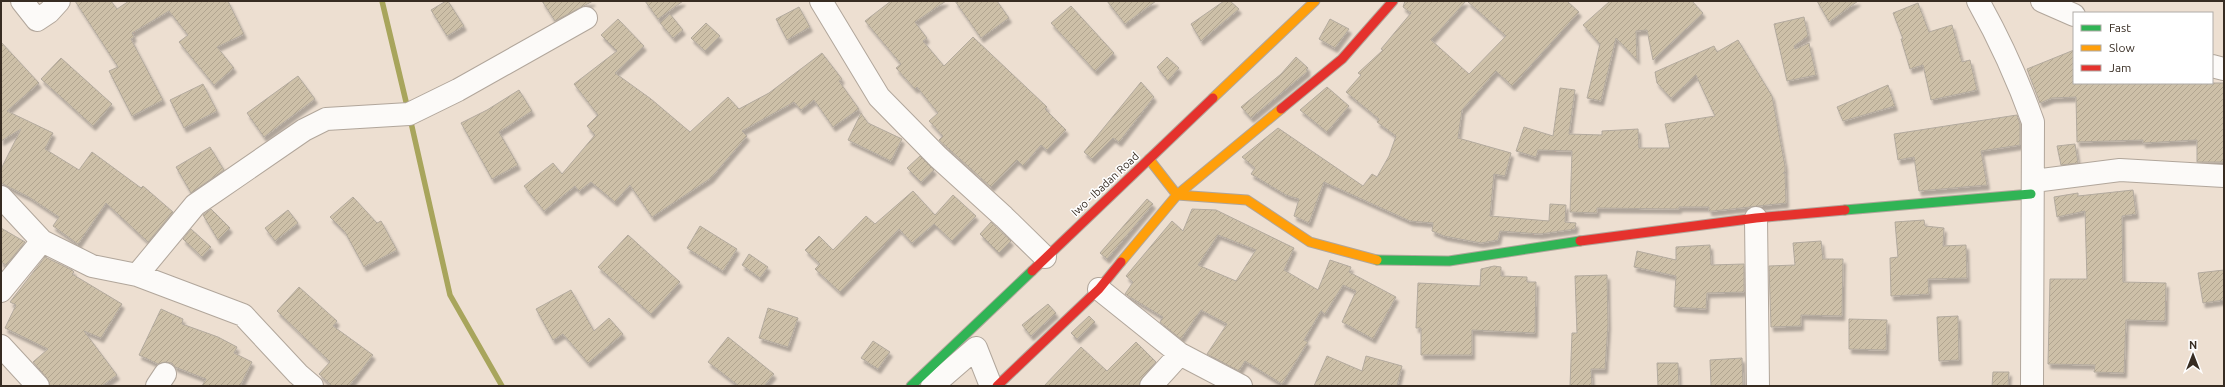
<svg xmlns="http://www.w3.org/2000/svg" width="2225" height="387" font-family="Ubuntu,sans-serif">
<defs>
<pattern id="building-hatch" width="6" height="6" patternUnits="userSpaceOnUse"><rect width="6" height="6" fill="#cdc0a8"/><path d="M-1 1l2-2M0 6l6-6M5 7l2-2" fill="none" stroke="#b1a590"/></pattern>
<filter id="shadow"><feDropShadow dx="2.5" dy="4.5" stdDeviation="1" flood-color="#0004"/></filter>
</defs>
<rect width="100%" height="100%" fill="#eddfd1"/>
<g fill="none" stroke-linecap="round" stroke-linejoin="round">
<path stroke="#a8a55c" stroke-width="5.5" d="M382,1L408,110
M410,118L450,295L502,386"/>
</g>
<path fill="url(#building-hatch)" stroke="#b3aa9e" fill-rule="evenodd" filter="url(#shadow)" d="M75,1H111L117,9L129,1H228L244,34L217,47L234,68L214,85L179,42L188,35L169,11L132,33L134,37L131,39L163,100L132,116L109,71L118,67Z
M446,1H448L464,26L447,36L431,10Z
M542,1H593L555,21Z
M645,1H683L658,19Z
M891,1H946L915,22L927,38L923,41L944,66L973,37L1047,107L1045,109L1066,130L1047,150L1041,145L1023,166L1017,160L991,187L939,140L943,136L929,121L938,113L917,87L915,89L896,68L901,64L865,21Z
M955,1H997L1009,18L981,38Z
M1107,1H1156L1125,24Z
M1224,1H1230L1239,9L1201,41L1191,24Z
M1405,1H1466L1431,40L1469,74L1506,36L1467,1H1567L1579,12L1512,86L1496,71L1462,110L1458,138L1511,153L1505,176L1494,174L1490,216L1549,221L1550,204L1566,205L1565,222L1576,223L1575,229L1540,234L1500,231L1498,240L1481,243L1444,236L1432,231L1433,223L1410,221L1324,182L1309,223L1294,216L1299,199L1286,195L1251,174L1255,168L1242,157L1278,128L1363,186L1372,174L1377,177L1389,156L1396,136L1377,122L1379,119L1346,92L1361,75L1358,73L1383,50L1381,49L1411,13L1403,7Z
M1610,1H1692L1703,13L1653,60L1647,30L1636,31L1637,60L1616,38L1601,101L1587,98L1600,44L1583,25Z
M1817,1H1858L1829,22Z
M1918,3L1929,32L1952,25L1962,62L1970,60L1977,90L1931,100L1923,65L1910,69L1901,39H1903L1893,13Z
M1071,6L1114,53L1095,71L1051,23Z
M799,7L810,27L787,40L776,19Z
M670,14L683,30L673,38L660,23Z
M1804,17L1808,36L1794,46L1795,49L1809,43L1816,75L1787,81L1774,24Z
M618,19L644,46L615,73L651,99L690,132L728,97L739,109L769,93L822,53L842,79L839,81L859,109L833,127L814,100L801,110L794,102L742,131L747,136L711,178L652,217L630,185L615,202L591,182L579,191L575,186L544,211L524,186L553,163L562,174L595,135L587,126L598,115L574,84L617,51L601,35Z
M1330,19L1349,29L1335,48L1319,39Z
M706,23L720,36L705,51L691,38Z
M1738,40L1772,96L1785,166V172L1783,173H1785L1786,203L1713,211H1709V207H1679V209L1597,208V213L1570,212L1572,151L1538,150L1536,157L1516,151L1524,127L1553,136L1560,88L1575,90L1569,134L1602,135V131L1638,129L1639,148H1670L1665,124L1715,116L1696,75L1671,98L1657,83L1655,72L1714,46L1717,52Z
M1,42L39,83L7,111L53,133L45,149L79,170L92,152L141,188L143,186L173,212L148,242L106,203L78,244L53,226L59,217L29,197L1,183V169L21,129L1,141Z
M2074,50V83H2224V162H2197V140L2143,143V140L2077,142L2076,97L2052,98L2040,103L2027,69Z
M1167,57L1179,68L1168,81L1157,67Z
M1296,57L1308,68L1306,70L1308,71L1251,118L1241,107L1281,74Z
M61,58L112,104L93,126L41,79Z
M298,76L315,99L264,137L247,113Z
M1141,82L1154,97L1119,142L1113,138L1092,159L1084,152Z
M203,84L217,111L184,128L170,100Z
M1888,85L1895,106L1843,121L1837,107Z
M1327,87L1349,106L1327,132L1300,110Z
M519,90L532,111L499,132L518,165L492,179L461,123L487,110Z
M861,113L868,123L902,139L891,161L848,140Z
M2017,115L2020,124V145L1981,151L1987,185L1919,191L1914,157L1898,160L1894,134Z
M2075,144L2078,163L2061,165L2057,146Z
M210,147L224,170L191,193L176,167Z
M920,156L934,170L921,182L907,168Z
M2133,190L2136,214L2122,216L2123,282L2166,283L2165,321L2126,320L2124,373L2094,372L2095,365L2048,364L2050,279H2087L2085,211L2057,217L2054,197L2078,193V196Z
M913,191L935,215L953,195L976,216L952,241L934,224L912,243L899,229L840,292L815,269L820,264L805,250L819,236L833,250L866,216L875,224Z
M353,197L377,223L381,221L397,250L364,267L345,232L330,217Z
M1147,199L1153,204L1107,259L1100,253Z
M211,209L230,228L218,240L203,215Z
M1192,209L1216,210L1294,248L1284,270L1318,290L1330,260L1351,267L1349,272L1396,297L1373,339L1342,322L1356,291L1343,285L1325,314L1321,311L1304,340L1308,342L1282,384L1245,361L1239,371L1207,354L1227,324L1201,310L1181,339L1160,322L1163,317L1125,294L1133,282L1126,276L1172,221L1183,231ZM1218,235L1256,250L1236,281L1198,265Z
M288,210L298,223L275,241L265,228Z
M1924,220L1925,226L1944,228L1943,246L1966,245L1967,278L1928,279L1929,294L1891,296L1890,258L1898,257L1895,222Z
M991,222L1011,241L999,253L980,234Z
M700,226L737,249L723,271L687,248Z
M1,228L25,242L6,265L1,262Z
M191,229L211,247L202,257L183,239Z
M628,235L680,282L651,314L598,267Z
M1821,241L1823,259H1843L1842,316L1801,315V326L1771,327L1769,266L1795,265L1793,243Z
M1710,245L1711,265L1744,264V292L1707,293L1706,309L1674,307L1676,276L1634,267L1637,251L1676,260V247Z
M749,254L768,267L760,278L742,265Z
M45,257L72,270L74,272L72,274L122,304L101,338L84,331L117,375L102,386H50L47,378L33,362L48,349L5,328L16,305L10,302Z
M1494,266L1501,267V276L1527,277V282H1536L1535,333L1472,330V355H1421V328H1416L1418,283L1480,286L1481,269Z
M2224,270V300L2203,303L2198,273Z
M1607,275L1608,325L1605,369H1591L1592,386H1570L1572,333H1577L1575,276Z
M299,287L337,321L333,326L373,355L349,386H332L319,374L330,362L277,311Z
M571,290L594,331L609,318L623,334L588,363L563,334L553,340L536,309Z
M1048,304L1056,313L1031,336L1022,325Z
M768,308L798,318L788,347L759,338Z
M161,309L183,319L182,324L218,337L237,347L234,353L252,362L240,386H202L206,379L175,367L172,363L165,362L158,364L139,355Z
M1089,316L1095,322L1077,339L1071,333Z
M1958,316L1959,360L1939,361L1937,317Z
M1849,319L1887,320L1886,350L1849,349Z
M728,337L774,374L764,386H739L708,362Z
M873,341L890,352L878,369L861,358Z
M1136,342L1156,362L1142,378L1139,386H1044L1081,347L1107,371Z
M1327,356L1362,371L1366,356L1402,366L1397,386H1314Z
M1742,358L1743,386H1711L1710,360Z
M1657,363H1678L1679,386H1658Z
M1993,372H2009L2008,386H1992Z"/>
<g fill="none" stroke-linecap="round" stroke-linejoin="round">
<g stroke="#b1a69b" stroke-width="24">
<path id="street" d="M22,1L37,20L49,12L59,1
M821,1L879,97L938,157L1004,217L1045,257
M1978,1C2000,40 2018,80 2033,122L2032,386
M2042,1L2074,15
M2212,66L2224,69
M2034,181L2120,170L2224,176
M1,197L42,241L92,266L137,275L243,315L298,374L312,386
M1756,218L1758,386
M137,275L195,205L304,130L326,119L409,114L458,90L586,18
M1099,289L1180,354L1241,386
M1,291L42,241
M1,346L38,386
M157,386L165,374
M932,386L976,348L991,386
M1151,386L1180,354"/>
</g>
<g stroke="#b1a69b" stroke-width="11">
<path id="fast" d="M1845,210L2031,194
M1377,260L1449,261L1580,241
M911,386L1032,271"/>
</g>
<g stroke="#b1a69b" stroke-width="11">
<path id="slow" d="M1213,98L1315,1
M1149,159L1177,195L1247,200L1310,242L1377,260
M1121,262L1177,195L1281,109"/>
</g>
<g stroke="#b1a69b" stroke-width="11">
<path id="jam" d="M1281,109L1342,59L1393,1
M1580,241L1756,218L1845,210
M1032,271L1213,98
M997,386L1099,289L1121,262"/>
</g>
<use href="#street" stroke="#fcfaf8" stroke-width="22"/>
<use href="#fast" stroke="#30b455" stroke-width="9"/>
<use href="#slow" stroke="#ff9f0a" stroke-width="9"/>
<use href="#jam" stroke="#e5322d" stroke-width="9"/>
</g>
<g text-anchor="middle" stroke-width="3" stroke-linejoin="round" paint-order="stroke">
<g font-size="11" fill="#372c22" stroke="#fff">
<text transform="translate(1105 184) rotate(-43)" y="4">Iwo - Ibadan Road</text>
</g>
</g>
<rect width="2225" height="387" fill="none" stroke="#372c22" stroke-width="4"/>
<rect x="2073" y="12" width="140" height="72" fill="#ffffff" stroke="#afaba7"/>
<rect x="2081" y="25" width="20" height="6" fill="#30b455" stroke="#afaba7"/>
<text x="2109" y="32" font-size="12" fill="#372c22">Fast</text>
<rect x="2081" y="45" width="20" height="6" fill="#ff9f0a" stroke="#afaba7"/>
<text x="2109" y="52" font-size="12" fill="#372c22">Slow</text>
<rect x="2081" y="65" width="20" height="6" fill="#e5322d" stroke="#afaba7"/>
<text x="2109" y="72" font-size="12" fill="#372c22">Jam</text>
<g transform="translate(2193 355)" stroke="#ffffff" stroke-width="3" paint-order="stroke">
<path d="M0-3L7 15L0 10L-7 15Z" fill="#372c22"/>
<text y="-6" font-size="11" font-weight="bold" text-anchor="middle" fill="#372c22">N</text>
</g>
</svg>
